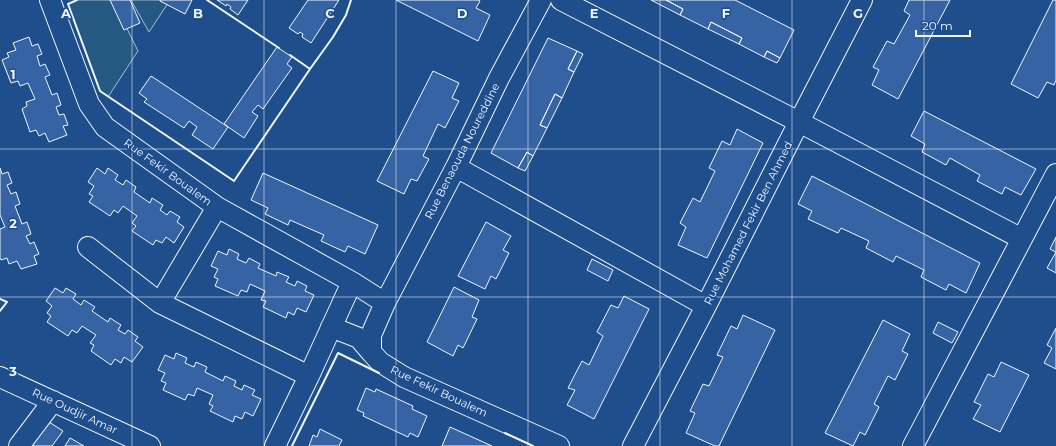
<svg xmlns="http://www.w3.org/2000/svg" width="1056" height="446" font-family="Montserrat,sans-serif">
<rect width="100%" height="100%" fill="#1f4e8c"/>
<path fill="#245a82" stroke="#a8bbd7" d="M77,0H113L138,51L108,97L100,91L68,4Z
M131,0H170L149,32Z"/>
<path fill="#3563a3" stroke="#f2f6ff" d="M110,0H130L140,23L124,30Z
M160,0H192L185,14L160,1Z
M217,0H248L238,15L230,9L231,7L227,4L226,6Z
M308,0H339L311,43L302,37L303,34L300,32L298,34L289,28Z
M396,0H478L480,1L476,8L490,15L478,41Z
M651,0H666L683,9L680,15Z
M666,0H735L794,30L780,58L767,51L764,57L739,44L742,38L711,22L708,29L680,15L683,9Z
M909,0H950L898,99L872,85L879,70L873,67L887,41L894,44L910,15L904,11Z
M1053,0H1056V80L1054,85L1047,82L1038,98L1011,84Z
M711,22L742,38L739,44L708,29Z
M29,37L32,46L38,44L42,54L37,56L40,66L45,64L50,75L45,77L52,95L57,93L61,105L56,107L59,115L64,114L68,125L63,126L67,135L49,142L45,133L39,136L36,130L30,132L22,109L27,106L26,102L35,99L28,83L20,86L18,81L11,83L2,60L9,57L7,53L16,50L13,43Z
M548,38L577,51L568,69L574,72L562,98L555,94L540,125L547,128L533,156L527,152L518,168L491,153Z
M277,47L292,57L287,64L292,68L263,109L258,105L252,112L258,116L244,138L224,124Z
M577,51L583,54L574,72L568,69Z
M767,51L780,58L777,63L764,57Z
M433,71L459,83L452,98L459,101L445,128L438,124L423,156L429,159L417,181L411,179L404,194L377,181Z
M151,76L228,127L213,149L192,135L197,127L189,121L184,128L144,102L147,99L139,93Z
M555,94L562,98L547,128L540,125Z
M924,111L1036,169L1021,195L1005,187L1002,194L977,181L980,175L950,158L946,165L922,152L925,144L911,136Z
M737,129L763,143L707,258L678,245L686,227L680,223L693,198L700,202L715,171L709,168L722,141L730,145Z
M527,152L533,156L525,171L518,168Z
M0,168L2,174L8,172L12,183L7,185L11,194L16,192L20,204L15,206L22,224L27,222L31,234L26,236L30,244L34,242L39,254L34,256L37,264L21,269L17,261L9,264L7,258L1,260L0,258V229L5,227L0,215Z
M97,168L105,174L108,168L118,175L115,180L123,185L126,180L136,187L134,192L150,203L152,198L163,205L160,210L167,215L170,211L180,217L177,222L184,227L174,243L166,237L162,243L156,240L153,245L132,231L136,226L132,223L137,216L123,206L118,213L114,210L110,216L89,202L93,196L89,194L94,186L88,182Z
M263,173L378,225L365,254L348,246L345,252L321,241L324,235L290,220L288,225L265,214L268,208L251,200Z
M812,176L980,263L966,293L949,284L946,290L921,277L924,270L896,256L893,262L866,248L869,241L841,228L838,233L808,219L812,211L798,204Z
M486,222L511,236L503,250L509,253L496,279L491,276L485,289L458,276Z
M1056,237V273L1047,268L1056,252L1050,249Z
M229,249L239,254L237,259L246,263L249,258L260,264L258,268L276,276L277,272L289,277L286,282L295,286L297,281L307,286L305,291L314,295L306,312L297,308L294,315L288,312L286,318L263,307L266,301L261,300L265,291L250,284L247,292L241,290L238,296L215,286L218,279L214,277L218,269L211,266L218,251L227,255Z
M592,259L613,270L608,281L587,270Z
M454,287L479,300L472,317L477,319L463,348L458,345L453,356L427,342Z
M55,288L63,293L66,288L76,294L73,299L81,305L84,300L95,307L92,311L108,322L110,318L121,325L118,330L125,334L128,330L138,337L135,341L143,347L132,362L124,357L121,363L115,359L111,365L91,351L94,345L90,343L96,335L82,326L77,333L72,330L68,336L47,322L51,316L47,313L52,306L46,301Z
M624,296L649,309L594,419L567,405L575,390L568,388L582,361L589,365L603,336L597,332L611,305L618,308Z
M743,315L775,330L719,446H715L686,433L695,413L690,411L703,384L709,386L723,357L717,355L731,326L737,329Z
M883,320L910,334L902,351L908,354L895,380L888,376L874,404L879,407L865,435L860,432L853,446L825,433Z
M938,322L958,332L952,343L933,333Z
M1056,328V369L1044,363L1052,348L1047,345Z
M176,353L187,358L185,363L194,367L196,362L207,367L205,372L223,381L225,376L236,381L234,386L242,390L244,385L255,390L252,395L261,399L253,416L245,412L242,419L235,416L233,422L210,411L213,406L209,404L213,395L197,388L194,396L188,394L185,400L163,390L166,383L161,381L165,373L158,370L165,355L174,359Z
M1001,362L1029,375L1000,432L973,419L981,405L974,402L988,374L994,377Z
M366,388L375,392L376,389L413,406L412,409L427,416L418,437L410,433L408,437L363,416L364,413L357,410Z
M32,411L63,431L52,446H9Z
M450,427L492,446H442Z
M320,429L342,440L339,446H309L313,435L317,437Z
M70,438L84,446H65Z"/>
<g fill="none" stroke-linecap="round" stroke-linejoin="round">
<g stroke="#f2f6ff" stroke-width="22">
<path id="minor" d="M50,0L89,104L105,127L217,207L352,282L385,303
M541,0L499,78L456,167L385,303L371,335V352L380,362L404,377L559,446
M561,0L799,122L1022,239
M456,167L706,306
M88,247L160,303L309,376
M160,303L217,207
M331,327L359,338L371,352
M0,377L150,446
M19,446L53,401
M275,446L309,376L352,282
M633,446L706,306L799,122L862,0
M913,446L1056,174"/>
</g>
<use href="#minor" stroke="#1f4e8c" stroke-width="20"/>
<path stroke="#f2f6ff" stroke-width="2" d="M77,0L68,4L100,91L234,181L310,69L290,55
M207,0L279,48
M309,68L310,69L333,37L346,15L351,0
M0,299L7,302L0,311
M505,433L533,446
M292,446L338,353L379,373"/>
</g>
<path fill="none" stroke="#f2f6ff" stroke-width="1" stroke-opacity="0.55" d="M132,0V446M264,0V446M396,0V446M528,0V446M660,0V446M792,0V446M924,0V446M0,149H1056M0,297H1056"/>
<g text-anchor="middle" stroke-width="3" stroke-linejoin="round" paint-order="stroke">
<g font-size="11" fill="#f2f6ff" stroke="#1f4e8c">
<text transform="translate(462 151) rotate(-63)" y="4">Rue Benaouda Noureddine</text>
<text transform="translate(168 172) rotate(36)" y="4">Rue Fekir Boualem</text>
<text transform="translate(748 223) rotate(-63)" y="4">Rue Mohamed Fekir Ben Ahmed</text>
<text transform="translate(439 391) rotate(25)" y="4">Rue Fekir Boualem</text>
<text transform="translate(75 411) rotate(25)" y="4">Rue Oudjir Amar</text>
</g>
</g>
<g font-size="13" text-anchor="middle" font-weight="bold" fill="#f2f6ff" stroke="#1f4e8c" stroke-width="3" stroke-linejoin="round" paint-order="stroke">
<text x="66" y="18">A</text>
<text x="198" y="18">B</text>
<text x="330" y="18">C</text>
<text x="462" y="18">D</text>
<text x="594" y="18">E</text>
<text x="726" y="18">F</text>
<text x="858" y="18">G</text>
<text x="13" y="79">1</text>
<text x="13" y="228">2</text>
<text x="13" y="376">3</text>
</g>
<path d="M916 30v6h54v-6" fill="none" stroke="#f2f6ff" stroke-width="2"/>
<text x="922" y="30" font-size="12" fill="#f2f6ff" stroke="#1f4e8c" stroke-width="3" paint-order="stroke">20 m</text>
</svg>
